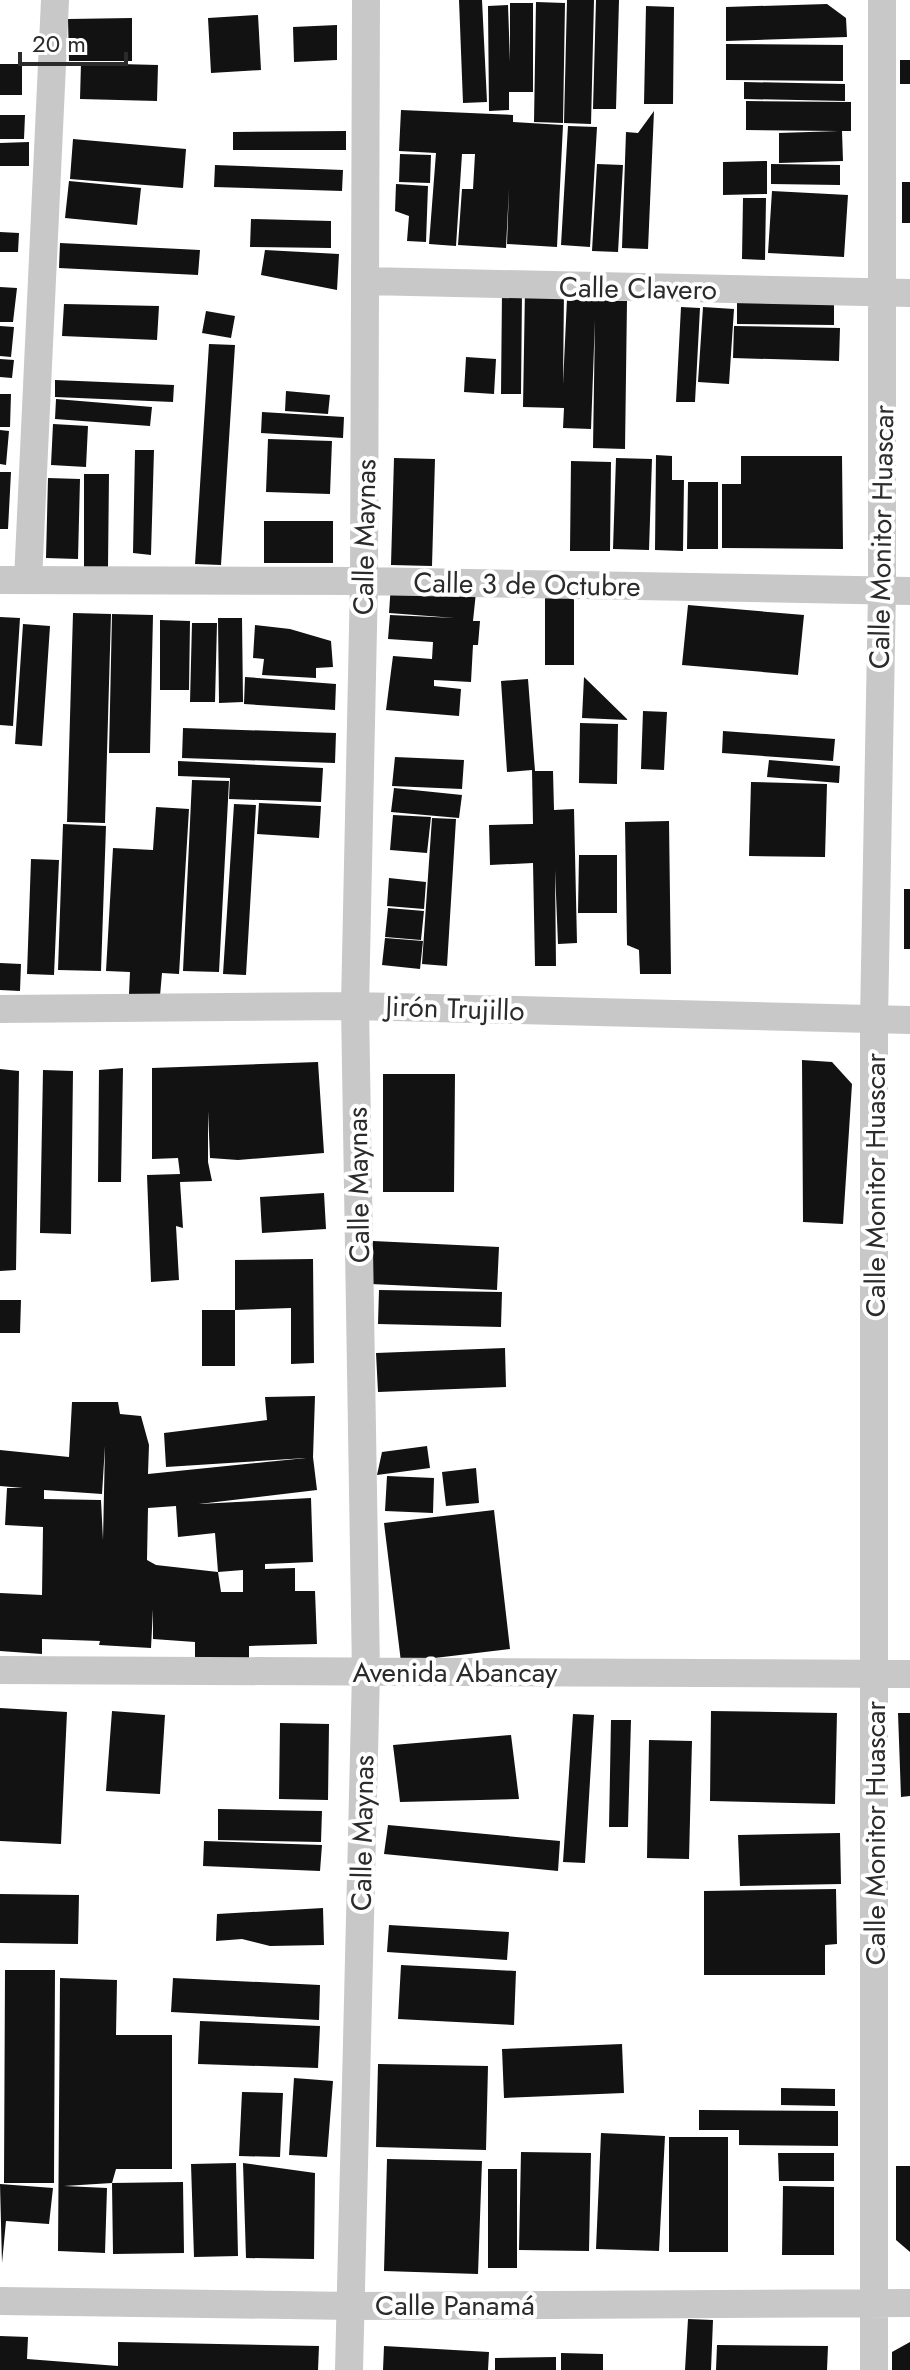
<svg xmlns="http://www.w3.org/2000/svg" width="910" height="2370" font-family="Jost,sans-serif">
<rect width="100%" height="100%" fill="#fff"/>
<path fill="#121212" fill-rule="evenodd" d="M459,0H482L487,102L463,103Z
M567,0H594L591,124L564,123Z
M596,0H619L616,109H593Z
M536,2L565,3L563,123L534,122Z
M510,3H533V92H509V110L489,111L488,6L508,5L510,62Z
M827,4L846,18L847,37L726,41V7Z
M646,6L674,7L673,104H644Z
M258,15L261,70L211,73L208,18Z
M132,18V61H69L68,19Z
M337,25V60L294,62L293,27Z
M726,44L843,45V81L726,80Z
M900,60H910V84H900Z
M81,63L158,65L157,101L80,99Z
M0,64H22V95H0Z
M744,82L845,84V101L744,99Z
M746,101L851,102V131H842L843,161L779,163V133L839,131L746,130Z
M401,110L513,115V122L563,125L557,247L507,244L509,188L506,248L458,245L462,189H473L475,154H462L456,246L429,244L436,153L399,151Z
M654,111L648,249L622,248L626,132L638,133Z
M0,115H25L24,139H0Z
M568,126L597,127L590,247L561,245Z
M346,131V150H233V132Z
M73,139L186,149L183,188L70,179Z
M29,142V166H0V143Z
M400,154L431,155L430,183L399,182Z
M767,161V194L723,195V162Z
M597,164L623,165L618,252L592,251Z
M771,164L840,165V185L771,184Z
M215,165L343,170L342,191L214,187Z
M69,181L141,188L137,225L65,218Z
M902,182H910V223H902Z
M396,184L428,186L426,242L407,241L409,216L395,211Z
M772,191L848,195L844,257L768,253Z
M743,198H766L765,260L742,259Z
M251,219L331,221V248L250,247Z
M0,232L19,233L18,252H0Z
M60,243L200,250L198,275L59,268Z
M265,250L339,254L337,290L261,275Z
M0,287L17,288L13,322H0Z
M525,289L564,290L563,384L567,299L627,301L625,449L593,448L595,320L591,429L563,428L564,408L523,407Z
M502,291H522L521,394H501Z
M737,300H834V325L737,324Z
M64,304L159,306L157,340L62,336Z
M681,307L700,308L695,402H676Z
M703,307L734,309L729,384L698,382Z
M206,311L235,316L231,338L202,333Z
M0,326L14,327L11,357L0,356Z
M734,326L840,328L839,361L733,358Z
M209,344L235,345L221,565L195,564Z
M466,357L496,359L494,394L464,392Z
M0,359L14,360L12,378L0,377Z
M55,380L174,385L173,402L55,397Z
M286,391L330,395L328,414L285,411Z
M0,394H11L10,427H0Z
M56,399L152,407L150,426L55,419Z
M262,412L344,417L343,438L261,433Z
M53,424L88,426L86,467L51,465Z
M0,430L9,431L6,465L0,464Z
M268,439L332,441L330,494L266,492Z
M135,450H154L151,555L133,553Z
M656,455L672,456V480H684L683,551L655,550Z
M741,456H842L843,549L722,548V484H741Z
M394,458L435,459L432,566L391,565Z
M616,458L652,459L649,550L613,549Z
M571,461L611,462L610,551H570Z
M0,472H11L8,529H0Z
M84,474H109L108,567H84Z
M48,478L80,479L78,559L46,558Z
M688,482H718V549H687Z
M264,521H333V563H264Z
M391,584L476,592L473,621H480L478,645H473L471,682L434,680V686L461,689L459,716L386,710L393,656L432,659L433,642L388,639L390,615L455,618L389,613Z
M545,592H574V665H545Z
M688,605L804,615L798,675L682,665Z
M73,613L111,614L105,823L67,822Z
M112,614L153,615L150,753H109Z
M0,617L20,618L13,726L0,725Z
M218,618H242L243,702L219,703Z
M160,620L190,621L189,690H160Z
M192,623H217L215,702H190Z
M23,624L50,626L42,746L15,744Z
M255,625L290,629L331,641L333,667L316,668V678L262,675L264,659L253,658Z
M245,677L336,684L335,710L244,704Z
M584,677L628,720L582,718Z
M528,679L535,771H553L554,810L574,809L577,943L558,944L555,870L556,966H535L533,863L490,865L489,825L533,824L532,770L507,772L501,681Z
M643,711L667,712L664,770L641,769Z
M580,723L618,724L617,784L579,783Z
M183,728L336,733L335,763L182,758Z
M723,731L835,739L833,761L722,753Z
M395,757L464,760L462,789L392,786Z
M769,760L840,766L839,783L767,777Z
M178,761L323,768L321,802L229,799L230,778L178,776Z
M192,780L229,781L219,972L183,971Z
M751,782L827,784L825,857L749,856Z
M394,788L462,795L459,818L391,812Z
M259,803L321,806L319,838L257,834Z
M234,804L256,805L246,975L223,974Z
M156,807L189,809L179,974L162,973L160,996L129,994L130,972L106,971L113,848L153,850Z
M393,815L431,817L427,853L390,850Z
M432,818L456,819L447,966L422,964Z
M669,821L671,974H640L639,950L627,945L625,822Z
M63,824L106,826L101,971L58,970Z
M579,855H617V913H578Z
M31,859L59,860L54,975L27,974Z
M389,878L426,882L424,909L387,906Z
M904,889H910V949H904Z
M388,908L424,911L421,940L385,937Z
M385,938L423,941L420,969L382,965Z
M0,963L21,964L20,991L0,990Z
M802,1060L832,1062L852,1084L843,1224L803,1222Z
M318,1062L324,1153L238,1160L210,1158L208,1111V1162L212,1181L180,1182L183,1228L176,1226L179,1280L151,1282L147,1175L180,1174L178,1158L152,1159V1068Z
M123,1068L121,1182H98L99,1070Z
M0,1069L19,1071L16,1270L0,1271Z
M43,1070L73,1071L71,1234L40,1233Z
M383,1074H455L454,1192H383Z
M324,1193L326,1229L262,1233L260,1197Z
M373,1241L499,1247L497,1290L371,1284Z
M313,1259L314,1363L291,1364V1308L235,1310V1366H202V1310H235V1260Z
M379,1290L502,1292L501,1327L378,1324Z
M0,1300H21L20,1333H0Z
M505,1348L506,1387L378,1392L376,1353Z
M315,1396L313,1457L317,1490L199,1504L311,1498L313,1562L265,1564V1569L295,1568V1591H315L317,1644L249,1646V1664H195V1642L153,1639V1609L151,1648L99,1645L100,1641L42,1639V1654L0,1651V1593L42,1595L43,1527L5,1525L7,1488H23L0,1486V1450L69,1457L72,1402H118L120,1414L141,1416L149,1445L148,1474L306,1458L166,1467L164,1433L267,1420L265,1397ZM105,1446L103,1540L101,1500L44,1499V1490L102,1494ZM176,1506L178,1537L215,1533L218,1572L243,1570V1592H221L218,1572L156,1565L147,1560L148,1508Z
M427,1446L430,1468L377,1475L382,1452Z
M476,1468L479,1503L446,1506L442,1472Z
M387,1476L434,1478L433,1513L385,1511Z
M494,1510L510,1649L401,1662L384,1523Z
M0,1708L67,1712L61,1844L0,1841Z
M112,1711L165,1715L160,1794L106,1791Z
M711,1711L837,1713L835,1804L710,1801Z
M898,1713H910V1796L901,1797Z
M573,1714L594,1715L585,1863L563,1862Z
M611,1720H631L628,1827H609Z
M280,1723L329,1724L328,1800L279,1799Z
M511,1735L519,1799L400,1802L393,1745Z
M649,1740L692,1741L689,1859L647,1858Z
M218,1809L322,1811L321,1842L218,1840Z
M388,1825L560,1841L558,1871L384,1854Z
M840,1833L841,1884L740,1886L738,1835Z
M204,1841L322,1845L320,1871L203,1866Z
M836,1889L837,1944L825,1945V1975H704V1891Z
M0,1894L79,1895L78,1944L0,1943Z
M323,1908L324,1945L270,1946L242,1939L216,1941L217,1914Z
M389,1925L509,1932L507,1960L387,1952Z
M401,1965L516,1971L514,2025L398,2019Z
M5,1970H55L54,2183H4Z
M60,1978L117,1980L116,2035H172V2169H116L112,2183L64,2186L107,2188L105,2253L58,2251Z
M173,1978L320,1985L319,2020L171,2012Z
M200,2021L320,2026L318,2068L198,2064Z
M622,2044L624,2093L504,2098L502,2049Z
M378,2064L488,2066L486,2150L376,2147Z
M294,2078L333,2081L327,2157L289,2155Z
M781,2088L835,2089V2106L781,2105Z
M242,2092L283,2093L280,2157L239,2156Z
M699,2110L838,2111V2146L739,2145V2130H699Z
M601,2133L665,2136L659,2251L596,2249Z
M669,2137H728V2252H669Z
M521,2152L591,2153L589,2251L519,2250Z
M778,2153H834V2181H779Z
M387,2159L482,2161L478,2274L384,2271Z
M236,2163L238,2256L194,2257L191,2164Z
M243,2163L315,2173L314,2259L246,2258Z
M896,2166H910V2252L896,2240Z
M488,2169H517V2268H488Z
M183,2182L184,2253L113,2254L112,2183Z
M0,2184L53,2188L49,2224L6,2221L2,2263Z
M783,2186L834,2187V2255H782Z
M688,2319L713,2320L711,2370H685Z
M0,2336L28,2337L27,2359L118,2366V2342L319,2346L318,2370H0Z
M910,2342V2370H892V2352Z
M717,2345L828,2346L827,2370H716Z
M384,2346L489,2352L488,2370H383Z
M561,2353L603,2354V2370H561Z
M556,2357V2370H495V2358Z"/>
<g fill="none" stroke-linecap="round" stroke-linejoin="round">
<path stroke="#c8c8c8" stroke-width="28" d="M367,281L910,293
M0,580L364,581L910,591
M28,580L55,0
M0,1009L355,1006L910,1020
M0,1670L910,1674
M0,2301L353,2306L910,2303
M349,2370L366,1672L355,1006L364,581L366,0
M874,2370V1020L882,591V0"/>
</g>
<g text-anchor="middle" stroke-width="8" stroke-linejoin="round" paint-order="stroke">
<g font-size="28" fill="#2b2b2b" stroke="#fff">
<text transform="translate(638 288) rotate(1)" y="10">Calle Clavero</text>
<text transform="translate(364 537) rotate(-89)" y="10">Calle Maynas</text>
<text transform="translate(881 537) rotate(-89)" y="10">Calle Monitor Huascar</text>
<text transform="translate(527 584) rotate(1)" y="10">Calle 3 de Octubre</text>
<text transform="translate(455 1008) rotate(2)" y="10">Jirón Trujillo</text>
<text transform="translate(358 1185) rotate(-91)" y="10">Calle Maynas</text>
<text transform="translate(875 1185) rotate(-90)" y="10">Calle Monitor Huascar</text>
<text x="455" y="1682">Avenida Abancay</text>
<text transform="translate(362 1833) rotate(-89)" y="10">Calle Maynas</text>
<text transform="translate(875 1833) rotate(-90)" y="10">Calle Monitor Huascar</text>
<text x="455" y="2315">Calle Panamá</text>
</g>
</g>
<path d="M20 52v12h106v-12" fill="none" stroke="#2b2b2b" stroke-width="4"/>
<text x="32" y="52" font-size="24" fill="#2b2b2b" stroke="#ffffff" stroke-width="6" paint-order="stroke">20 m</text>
</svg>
